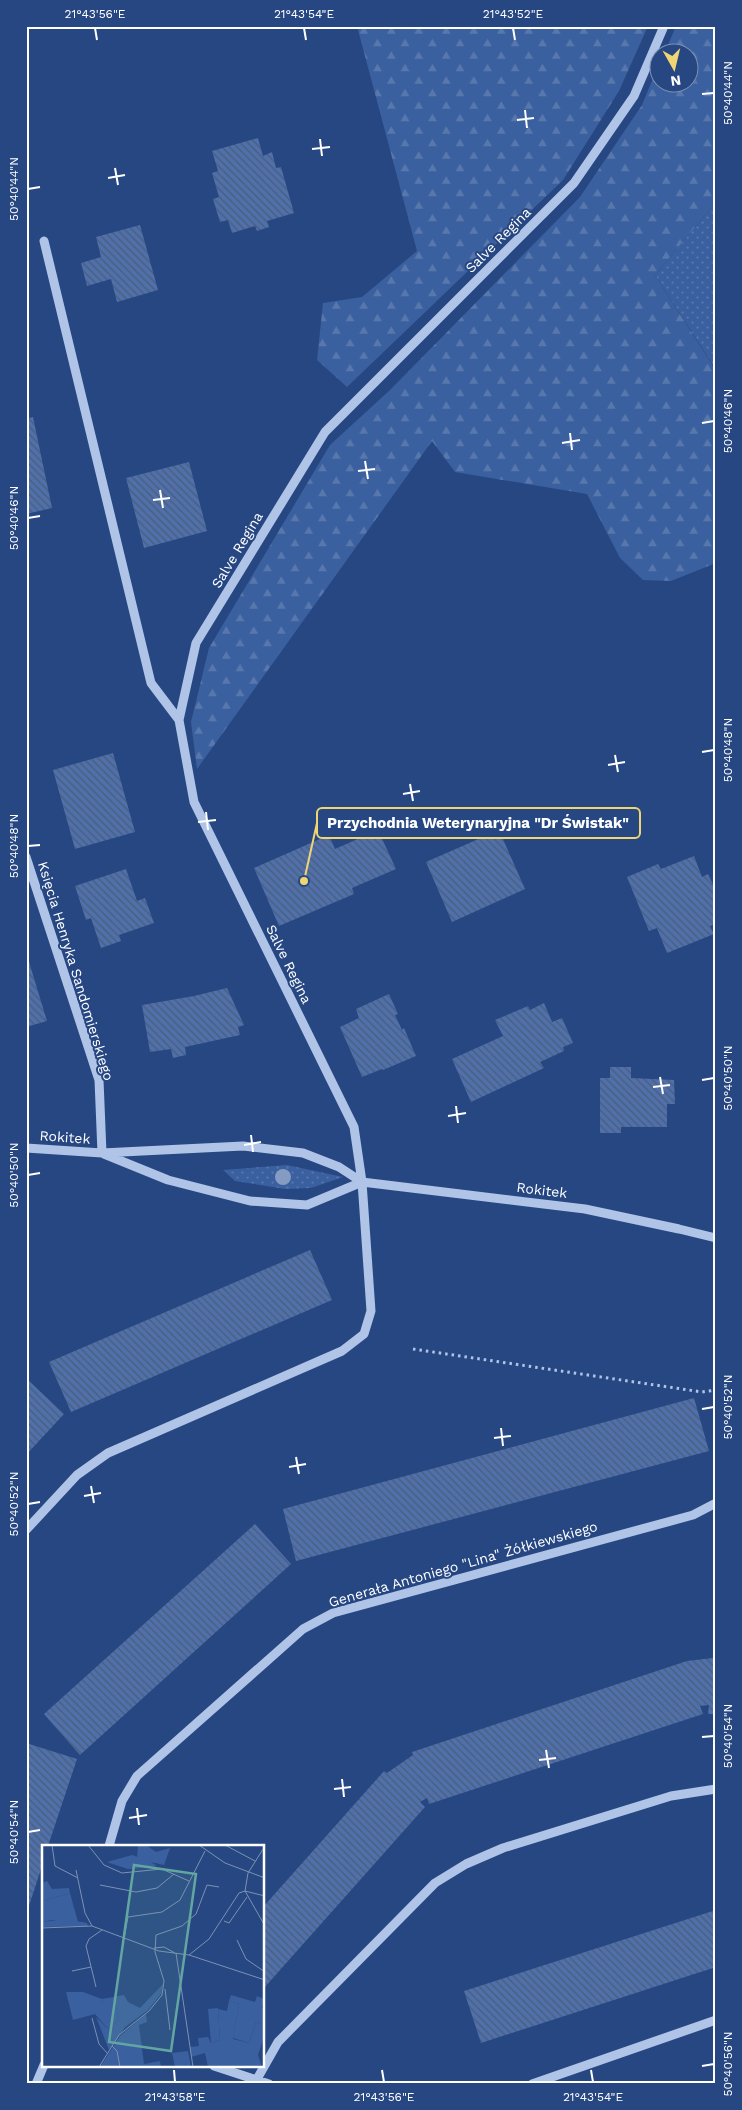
<svg xmlns="http://www.w3.org/2000/svg" width="742" height="2110" font-family="'Work Sans',sans-serif">
<defs>
<pattern id="grass-dots" width="8" height="8" patternUnits="userSpaceOnUse" patternTransform="scale(1.25)"><rect width="8" height="8" fill="#3b609f"/><path d="M2 2h.1M6 6h.1" fill="none" stroke="#5878ad" stroke-width="1.8" stroke-linecap="round"/></pattern>
<pattern id="forest-firs" width="22" height="20" patternUnits="userSpaceOnUse" patternTransform="scale(1.25)"><rect width="22" height="20" fill="#3b609f"/><path d="M5 1l3.5 6h-7zM16 11l3.5 6h-7z" fill="#5878ad"/></pattern>
<pattern id="building-back-hatch" width="6" height="6" patternUnits="userSpaceOnUse" patternTransform="scale(1.25)"><rect width="6" height="6" fill="#4f70ab"/><path d="M-1 5l2 2M0 0l6 6M5-1l2 2" fill="none" stroke="#4d5c77"/></pattern>
</defs>
<rect width="100%" height="100%" fill="#264782"/>
<path fill="url(#grass-dots)" d="M716,202V378L713,365L655,275Z
M287,1165L343,1177L311,1188L285,1189L235,1181L223,1170Z"/>
<path fill="url(#forest-firs)" d="M357,26H648L619,91L563,180L347,387L317,360L323,303L362,297L417,251Z
M676,26H716V202L655,275L713,366L716,378V563L671,581L643,580L620,558L587,494L455,472L432,441L197,769L191,722L209,648L330,445L390,390L580,197L642,105L659,64L660,82H690V52H665Z"/>
<path fill="url(#building-back-hatch)" d="M258,138L263,156L272,152L276,168L281,167L294,213L267,221L269,227L257,231L255,226L232,233L228,220L220,222L213,199L219,197L212,173L218,171L212,151Z
M140,225L158,290L117,302L111,279L87,286L81,263L101,257L96,237Z
M33,417L52,508L26,514V419Z
M189,462L207,531L144,548L126,478Z
M113,753L135,832L75,849L53,770Z
M378,830L396,869L352,888L354,894L279,926L254,868L329,835L335,849Z
M499,830L525,889L452,922L426,862Z
M694,856L702,877L708,874L716,891V924L710,926L714,934L667,953L657,928L649,931L627,877L658,864L661,869Z
M126,869L137,901L145,898L154,923L119,935L121,941L101,948L91,918L86,920L75,886Z
M26,952L47,1021L26,1027Z
M227,988L244,1025L238,1027L240,1035L185,1047L186,1055L173,1058L171,1049L150,1052L142,1005L194,996Z
M389,994L398,1014L395,1015L402,1030L404,1028L416,1056L383,1070L382,1069L362,1077L340,1027L359,1018L356,1009Z
M544,1003L552,1022L562,1018L573,1043L563,1047L564,1051L540,1062L544,1068L471,1102L452,1059L503,1036L495,1020L528,1006L530,1010Z
M610,1067H631V1078L674,1080L675,1104H667V1127H621V1133H600V1078H610Z
M310,1250L332,1300L71,1412L49,1362Z
M26,1378L64,1414L26,1455Z
M694,1398L709,1451L296,1561L283,1509Z
M255,1524L291,1564L80,1755L44,1714Z
M713,1658L716,1659V1714H708L709,1705L700,1706L703,1714L429,1804L427,1798L420,1802L425,1807L264,1988V1906L384,1771L387,1773L413,1755L412,1752L687,1661Z
M26,1743L77,1759L48,1846H44V1860L27,1912Z
M716,1910V1967L481,2043L464,1991Z"/>
<g fill="none" stroke-linecap="round" stroke-linejoin="round">
<path stroke="#afc4e7" stroke-width="3" stroke-dasharray="2.5 4" stroke-linecap="butt" d="M413,1349L702,1392L716,1390"/>
<path stroke="#afc4e7" stroke-width="9" d="M44,241L151,683L179,720
M26,857L99,1080L102,1153
M26,1148L102,1153L243,1146L303,1153L339,1167L362,1182L585,1209L679,1229L716,1238
M104,1154L168,1180L250,1201L307,1205L362,1182
M26,1530L77,1475L108,1453L342,1351L364,1334L371,1311L362,1182L354,1127L194,802L179,720L196,643L325,432L574,183L634,96L664,26
M109,1846L122,1801L137,1776L303,1629L333,1613L693,1515L716,1503
M214,2066L269,2084
M257,2079L278,2042L435,1883L466,1864L503,1848L671,1796L716,1789
M36,2084L44,2065
M532,2084L716,2020"/>
</g>
<circle fill="#859bc1" cx="283" cy="1177" r="8"/>
<path fill="none" stroke="#fff" stroke-width="2" d="M95,28L97,40M304,28L306,40M513,28L515,40M702,94L714,93M525,110L527,128M517,120L534,118M320,139L322,156M312,149L330,147M115,168L118,185M108,178L125,175M28,189L40,187M702,423L714,421M570,433L572,450M562,443L580,440M365,461L368,479M358,471L375,469M160,490L163,508M153,500L170,498M28,518L40,516M702,752L714,750M615,755L618,772M608,765L625,762M410,784L413,801M403,794L420,791M206,812L208,830M198,822L216,820M28,846L40,845M660,1077L663,1094M702,1080L714,1078M653,1087L670,1085M456,1106L458,1123M448,1116L466,1113M251,1135L253,1152M244,1145L261,1142M28,1175L40,1173M702,1409L714,1407M501,1428L503,1446M494,1438L511,1436M296,1457L299,1474M289,1467L306,1464M91,1486L94,1503M84,1496L101,1493M28,1504L40,1502M702,1737L714,1736M546,1750L549,1768M539,1760L556,1758M342,1779L344,1797M334,1789L351,1787M137,1808L139,1825M129,1818L147,1815M28,1832L40,1830M702,2066L714,2064M174,2070L175,2082M382,2070L384,2082M591,2070L593,2082"/>
<g text-anchor="middle" stroke-width="4" stroke-linejoin="round" paint-order="stroke">
<g font-size="14" fill="#fff" stroke="#264782">
<text transform="translate(498 240) rotate(-45)" y="5">Salve Regina</text>
<text transform="translate(237 550) rotate(-59)" y="5">Salve Regina</text>
<text transform="translate(289 964) rotate(64)" y="5">Salve Regina</text>
<text transform="translate(76 971) rotate(73)" y="5">Księcia Henryka Sandomierskiego</text>
<text transform="translate(65 1137) rotate(4)" y="5">Rokitek</text>
<text transform="translate(542 1190) rotate(7)" y="5">Rokitek</text>
<text transform="translate(463 1564) rotate(-16)" y="5">Generała Antoniego "Lina" Żółkiewskiego</text>
</g>
</g>
<g transform="translate(42 1845)">
<rect width="222" height="222" fill="#264782"/>
<path d="M96,0H104L114,7L128,3L122,20L95,14ZM28,48L36,77L10,75L0,77V56ZM24,147H41L60,154L61,159L73,158L77,175L66,184L53,169L31,175ZM189,150L213,157L215,151L222,154L220,163L222,165V180L214,177L207,198L191,193L197,159L187,156ZM176,163L178,195L169,198L166,164Z" fill="#3b609f"/>
<path d="M90,10L109,17L115,21L86,24L65,17ZM5,36L10,44L27,43L28,48L0,56V38ZM23,74L45,78L46,81L0,82V77ZM121,139L119,149L106,165L83,182L67,205L54,172L66,184L77,175L73,158L61,160L60,154L82,150L86,157L98,163ZM187,156L197,159L191,194L207,198L214,177L222,180V192L216,210L220,222H166L163,208L149,212L148,202L157,201L156,193L166,192L169,198L178,195L176,164L185,166ZM104,169L105,177L97,180L102,219L118,216L119,222H58L78,191ZM146,206L149,222H133L130,208Z" fill="#3b609f"/>
<path fill="none" stroke="#7d91b4" stroke-width="1" d="M10,0L13,21L36,33M46,0L62,20L80,28L120,24L147,36M157,0L183,18L223,33M183,0L213,16M34,25L43,68L50,81M58,40L94,47L115,43L132,29M203,46L223,81M203,46L223,51M182,76L187,78L205,52M0,83L50,81L117,106L147,110L223,135M82,93L86,72L120,67L138,55L163,6M195,95L204,114L223,127M112,103L122,102L133,108M134,108L151,222M147,110L167,94L197,48L203,46L206,28L223,1M30,126L49,122M54,142L44,101L47,94L60,85M123,144L128,185M50,173L57,199L66,209M70,201L75,206L78,222M57,222L77,190L107,166L120,150L122,136L113,107L114,90L140,81L154,69L165,40L177,42"/>
<path fill="#63a6a1" fill-opacity="0.15" stroke="#63a6a1" stroke-width="2.5" d="M92,20L154,29L129,206L67,197Z"/>
<rect width="222" height="222" fill="none" stroke="#fff" stroke-width="2.5"/>
</g>
<path fill="none" stroke="#f0d574" stroke-width="2" d="M304 881L317 823"/>
<circle fill="#f0d574" stroke="#264782" stroke-width="2" cx="304" cy="881" r="5"/>
<rect fill="#264782" stroke="#f0d574" stroke-width="2" x="317" y="808" width="323" height="30" rx="5"/>
<g font-size="15" text-anchor="middle" font-weight="bold" fill="#fff">
<text x="478" y="828">Przychodnia Weterynaryjna "Dr Świstak"</text>
</g>
<rect width="742" height="2110" fill="none" stroke="#264782" stroke-width="55"/>
<g transform="translate(674 68) rotate(172)"><circle r="24" fill="#264782" stroke="#7d91b4"/>
<path d="M0-4L9 19L0 12L-9 19Z" fill="#f0d574"/>
<text y="-8" font-size="14" font-weight="bold" text-anchor="middle" fill="#ffffff">N</text>
</g>
<rect x="28" y="28" width="686" height="2054" fill="none" stroke="#fff" stroke-width="2"/>
<g font-size="12" text-anchor="middle" fill="#fff">
<text x="95" y="18">21°43'56"E</text>
<text x="304" y="18">21°43'54"E</text>
<text x="513" y="18">21°43'52"E</text>
<text transform="translate(728 93) rotate(-90)" y="4">50°40'44"N</text>
<text transform="translate(14 189) rotate(-90)" y="4">50°40'44"N</text>
<text transform="translate(728 421) rotate(-90)" y="4">50°40'46"N</text>
<text transform="translate(14 518) rotate(-90)" y="4">50°40'46"N</text>
<text transform="translate(728 750) rotate(-90)" y="4">50°40'48"N</text>
<text transform="translate(14 846) rotate(-90)" y="4">50°40'48"N</text>
<text transform="translate(728 1078) rotate(-90)" y="4">50°40'50"N</text>
<text transform="translate(14 1175) rotate(-90)" y="4">50°40'50"N</text>
<text transform="translate(728 1407) rotate(-90)" y="4">50°40'52"N</text>
<text transform="translate(14 1504) rotate(-90)" y="4">50°40'52"N</text>
<text transform="translate(728 1736) rotate(-90)" y="4">50°40'54"N</text>
<text transform="translate(14 1832) rotate(-90)" y="4">50°40'54"N</text>
<text transform="translate(728 2064) rotate(-90)" y="4">50°40'56"N</text>
<text x="175" y="2101">21°43'58"E</text>
<text x="384" y="2101">21°43'56"E</text>
<text x="593" y="2101">21°43'54"E</text>
</g>
</svg>
